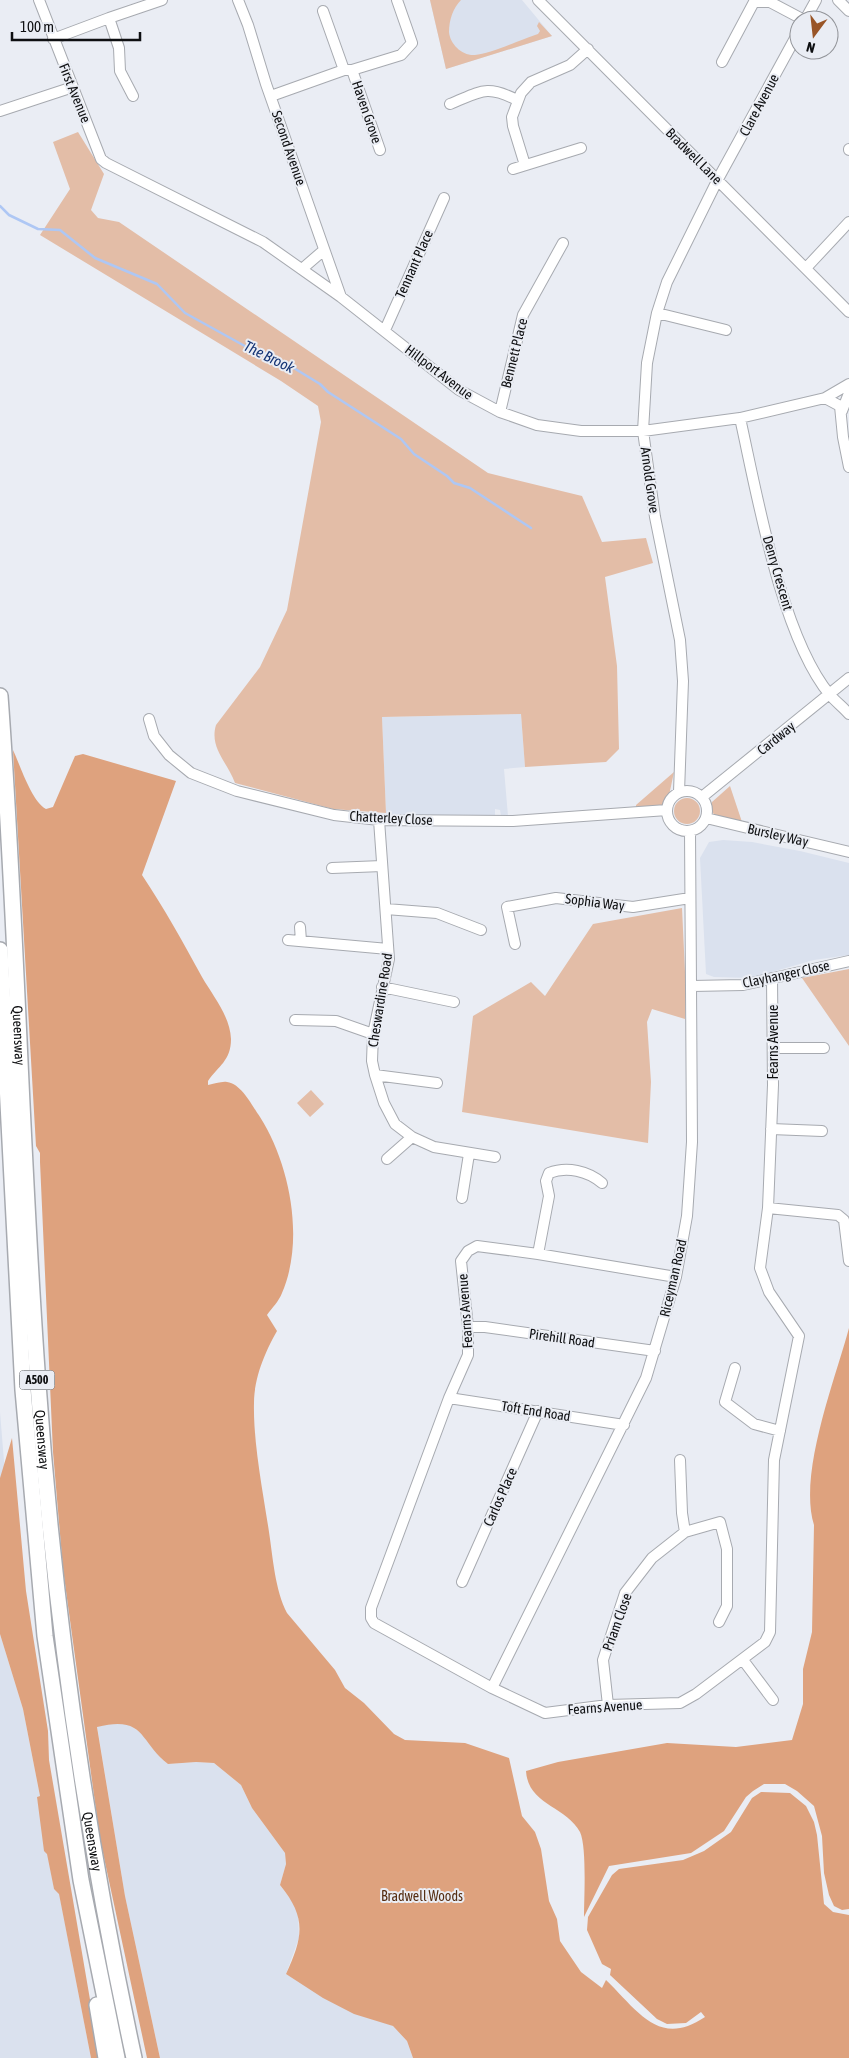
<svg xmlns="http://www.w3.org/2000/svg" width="849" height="2058" font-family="'Asap Condensed',sans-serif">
<rect width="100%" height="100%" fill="#eaedf4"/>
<path fill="#dae1ee" d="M430,0H522L552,36L446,69Z
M521,714L525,767L504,769L508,816H501L500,810L495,809V815L388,817L386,813L382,717Z
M723,840L752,842L800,851L849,863V955L814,960L751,978L714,977L706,974L700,858L709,842Z
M0,1412L9,1523L0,1525Z
M0,1634L23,1709L40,1796L37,1797L54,1889L59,1893L91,2058H0Z
M118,1723L129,1725L143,1734L162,1759L168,1764L196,1762L214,1763L241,1785L252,1808L285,1853L286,1864L280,1885L298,1909L299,1938L286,1974L375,2019L393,2026L407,2041L413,2058H160L125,1896L97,1726Z"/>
<path fill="#e3bda7" d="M430,0H461C453,8 449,20 449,32C450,44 462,56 475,55C490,54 522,39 538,34L540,31L537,26L539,22L552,36L446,69Z
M78,132L104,174L91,210L98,218L119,222L488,473L582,496L602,542L646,538L653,563L605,577L617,666L619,749L606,762L525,767L521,714L382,717L386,813L333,809L235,783C228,763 209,748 216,725L260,667L287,610L321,422L318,406L281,381L40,235L70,189L53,142Z
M674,772L667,805L636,807V805Z
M730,786L742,822L714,815L710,806L712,802Z
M674 811a13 13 0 1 1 26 0a13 13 0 1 1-26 0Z
M682,908L686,993L685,1019L652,1009L647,1022L651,1082L648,1143L462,1112L473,1016L531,982L545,996L593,924Z
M849,969V1046L802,978Z
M311,1090L324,1104L310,1117L297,1103Z"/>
<path fill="#dea27e" d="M13,750C20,765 32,802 46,809L53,807L75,756L83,754L176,781L142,875C164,908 183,942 202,977C213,996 230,1016 231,1039C231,1061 218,1066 208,1081V1085C214,1084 222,1081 227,1082C242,1084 252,1106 260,1117C290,1164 305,1240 282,1293C279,1301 272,1308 267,1315L277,1331C265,1352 254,1378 254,1403C253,1442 263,1492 269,1532C273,1558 275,1590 287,1613L335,1670L345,1688L364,1703L394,1734L405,1740L465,1743L509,1758L522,1816L535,1832L541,1849L549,1901L557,1919L560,1941L581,1972L602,1988L606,1980C638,2011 659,2048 705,2017L701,2012L686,2023L667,2024L657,2019L610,1975L611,1969L602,1964L587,1930L588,1917L612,1875L619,1869L683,1860L704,1851L731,1832L752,1798L761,1792L790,1793L806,1806L814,1822L817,1835L824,1904L833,1912L849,1915V2058H413L407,2041L393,2026L354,2014L323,1998L286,1974C303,1937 307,1918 280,1885L286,1864L285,1853L252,1808L241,1785L214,1763L196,1762L168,1764C139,1742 146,1715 97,1727L125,1896L160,2058H147L100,1839L63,1569L53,1452L40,1162V1153L36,1146Z
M849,1328V1909L842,1910L834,1906L829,1895L824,1873L822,1836L814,1806L797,1791L785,1784H764L753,1791L746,1797L724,1831L691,1853L609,1866L584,1917C584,1899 587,1847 580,1832C566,1806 528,1805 526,1771L558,1762L667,1743L736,1747L792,1740L803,1704V1669L812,1632L814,1525C798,1474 835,1380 849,1328Z
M12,1438L26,1591L48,1731L49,1760L100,2058H91L59,1894L54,1889L47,1854L44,1851L37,1797L40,1796L23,1709L0,1634V1478Z"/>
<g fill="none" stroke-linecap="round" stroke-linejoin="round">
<path stroke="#aec7f4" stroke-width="2.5" d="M0,206L9,215L38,229L60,230L95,258L157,284L185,313L252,350L274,356L320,384L328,392L401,439L414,454L447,476L454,483L470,488L531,528"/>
<g stroke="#a7aab0" stroke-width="12">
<path id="minor" d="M39,0L101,159L106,163L263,242L341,297L459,390L500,412L537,425L581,431H643L740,418L825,398L849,384
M238,0L248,25L266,84L341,297
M538,0L849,312
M838,0L849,11
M323,11L344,70
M109,18L162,0
M805,20L816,0
M53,39L109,18L119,48L120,71L133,96
M722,62L754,2H770L804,20
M352,70L401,55L412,43L397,0
M271,96L344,70H352L380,150
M450,104C480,92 486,84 517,100
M0,111L73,87
M849,150V149
M525,165L513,126L512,117L521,93L531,82L570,65L588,49
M513,169L581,148
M806,268L849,222
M302,269L324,250
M657,313L726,330
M385,330L444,198
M825,398L840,406L843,437L849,467
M842,411L849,393
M500,412L523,315L563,243
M740,418C757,494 781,636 830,695C836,702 843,707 849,714
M149,719L154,736L169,755L191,773L237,791L334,815L379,820L513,821L667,810
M667 811a20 20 0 1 1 40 0a20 20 0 1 1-40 0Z
M679,792L683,681L680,640L655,517L643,431L647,363L657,313L667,282L718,179L799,31
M702,797L849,678
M706,818L849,852
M379,820L389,959L373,1034L372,1061L375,1075L384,1103L395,1124L412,1137L434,1147L495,1157
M332,868L382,866
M386,909L437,913L481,930
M300,927L301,941
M288,940L388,949
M515,944L507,907L556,898L633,907L690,898
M692,986L743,985L849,961
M382,987L454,1002
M295,1020L336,1021L373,1034
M773,1048H824
M375,1075L437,1083
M771,1129L822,1131
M387,1159L412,1137
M462,1198L469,1154
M768,1208L838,1215L844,1220L849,1261
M538,1254L549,1196L546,1181L549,1173C567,1166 588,1171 602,1183
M676,1277L538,1254L477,1246L468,1251L461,1261L468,1327V1355L449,1398L371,1608V1618L374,1623L492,1688L545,1713L608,1705L680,1703L696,1694L765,1642L770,1632L774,1460L799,1336L769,1292L760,1268L768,1208L773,1085L772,978
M468,1327H485L655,1351
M735,1368L725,1402L754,1424L780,1431
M449,1398L624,1425
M680,1460L682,1513L685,1532
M462,1582L538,1411
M743,1660L773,1700
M492,1688L646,1378L676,1277L687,1216L692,1142L690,831
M608,1705L603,1660L625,1593L652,1558L685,1532L720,1522L727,1549V1606L719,1622"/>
</g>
<g stroke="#a7aab0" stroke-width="18">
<g id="highway">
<path id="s1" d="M0,696C17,925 21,1155 38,1384C54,1611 86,1836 134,2058"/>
<path d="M0,950L23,1390L45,1636L81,1880L117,2058"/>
<path d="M97,2005L106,2058"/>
</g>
</g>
<use href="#minor" stroke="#fff" stroke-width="10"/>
<use href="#highway" stroke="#fff" stroke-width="15"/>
</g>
<g text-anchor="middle" stroke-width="4" stroke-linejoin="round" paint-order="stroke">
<rect fill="#eaedf4" stroke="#505255" stroke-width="1" x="19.5" y="1370.5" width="35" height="19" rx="4"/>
<g font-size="12" font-weight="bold" fill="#0e0f11">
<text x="37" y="1384">A500</text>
</g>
<g font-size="14" fill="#0e0f11" stroke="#eaedf4">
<text transform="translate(75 93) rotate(68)" y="5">First Avenue</text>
<text transform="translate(759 105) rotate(-62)" y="5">Clare Avenue</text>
<text transform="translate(367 112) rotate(71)" y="5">Haven Grove</text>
<text transform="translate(289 148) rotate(71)" y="5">Second Avenue</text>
<text transform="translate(694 156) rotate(45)" y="5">Bradwell Lane</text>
<text transform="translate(414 264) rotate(-66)" y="5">Tennant Place</text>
<text transform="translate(514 353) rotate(-76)" y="5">Bennett Place</text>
<text transform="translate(439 372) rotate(37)" y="5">Hillport Avenue</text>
<text transform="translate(650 480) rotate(82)" y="5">Arnold Grove</text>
<text transform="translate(778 573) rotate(74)" y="5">Denry Crescent</text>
<text transform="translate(776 738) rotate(-39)" y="5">Cardway</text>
<text transform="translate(391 818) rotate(3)" y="5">Chatterley Close</text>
<text transform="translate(778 835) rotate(13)" y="5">Bursley Way</text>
<text transform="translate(595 902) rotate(7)" y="5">Sophia Way</text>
<text transform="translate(786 974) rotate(-12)" y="5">Clayhanger Close</text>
<text transform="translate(380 1000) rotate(-81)" y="5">Cheswardine Road</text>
<text dy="5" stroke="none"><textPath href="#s1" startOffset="340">Queensway</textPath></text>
<text transform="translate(773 1042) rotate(-90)" y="5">Fearns Avenue</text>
<text transform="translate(673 1278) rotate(-77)" y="5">Riceyman Road</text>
<text transform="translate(465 1311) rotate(-94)" y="5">Fearns Avenue</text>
<text transform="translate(562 1338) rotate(8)" y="5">Pirehill Road</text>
<text transform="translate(536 1411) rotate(9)" y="5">Toft End Road</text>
<text dy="5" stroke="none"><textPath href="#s1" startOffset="745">Queensway</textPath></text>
<text transform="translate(500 1497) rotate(-66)" y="5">Carlos Place</text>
<text transform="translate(617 1622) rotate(-70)" y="5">Priam Close</text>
<text transform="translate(605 1707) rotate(-4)" y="5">Fearns Avenue</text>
<text dy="5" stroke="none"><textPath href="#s1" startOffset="1150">Queensway</textPath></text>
</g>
<g font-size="14" fill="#562e13" stroke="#eaedf4">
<text x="422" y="1901">Bradwell Woods</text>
</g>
<g font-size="15" font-style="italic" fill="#163575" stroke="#eaedf4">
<text transform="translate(269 357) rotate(26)" y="5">The Brook</text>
</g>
</g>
<g transform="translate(814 35) rotate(195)"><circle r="24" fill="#eaedf4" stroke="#929499"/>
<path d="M0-4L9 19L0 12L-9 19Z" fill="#995527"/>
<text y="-8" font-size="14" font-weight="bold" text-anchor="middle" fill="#0e0f11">N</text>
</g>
<path d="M12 32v8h128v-8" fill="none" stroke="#0e0f11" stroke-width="2.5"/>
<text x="20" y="32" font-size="15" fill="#0e0f11" stroke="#eaedf4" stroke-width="4" paint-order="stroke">100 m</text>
</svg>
